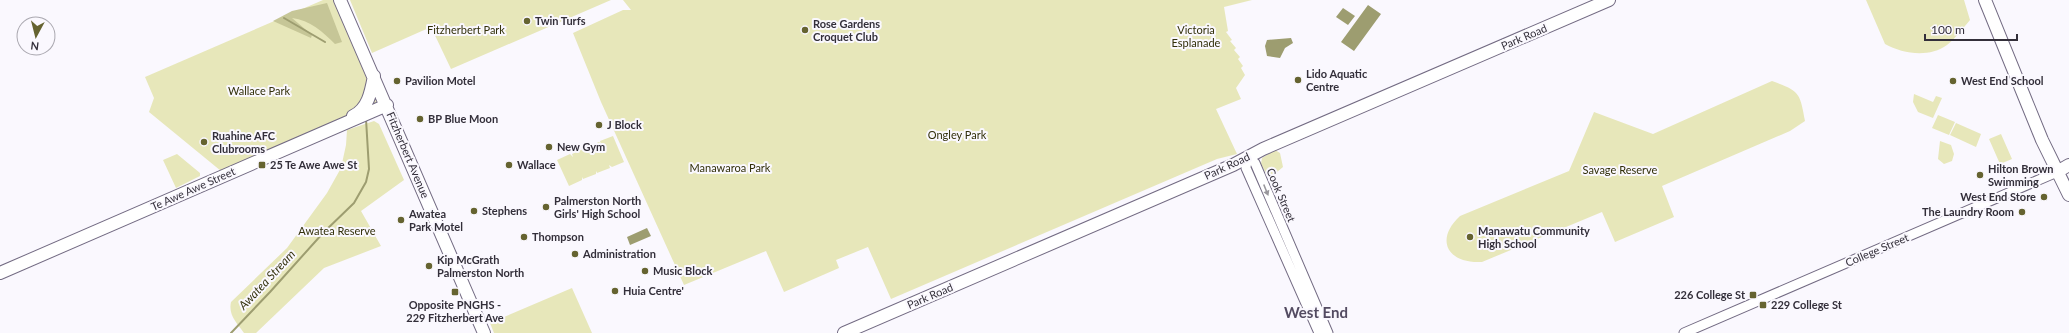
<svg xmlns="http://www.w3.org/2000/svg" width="2069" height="333" font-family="Lato,sans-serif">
<rect width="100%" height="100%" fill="#faf8fe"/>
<path fill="#e7e7ba" d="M323,0H334L377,103L221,171L149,112L154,98L145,77Z
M350,0H611L451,69L431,27L372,53Z
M623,0H1252L1224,7L1228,31L1226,32L1232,40L1230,41L1236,48L1234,50L1240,57L1238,59L1243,66L1241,68L1245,75L1236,88L1241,99L1216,109L1237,154L1217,159L891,299L868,247L836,260L839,268L784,292L766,251L684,285L601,102L573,33L623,10H631Z
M1866,0H1964L1970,20C1963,28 1955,39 1947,45C1929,58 1903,54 1885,44Z
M1772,81C1800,91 1800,93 1805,121L1790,131L1662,186L1674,217L1615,242L1602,212L1482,262C1448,264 1434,240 1460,216L1569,171L1594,112L1653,134Z
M1914,94L1933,102L1936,96L1942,98L1933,118L1918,112L1913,102Z
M1938,115L1955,122L1949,135L1932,128Z
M374,121L379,124L404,180L361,211L381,246L324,268L256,333H244C237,323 228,315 231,302L287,248L327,193L341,168L346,145L347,130Z
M1956,123L1981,134L1976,147L1950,135Z
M2001,134L2012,159L2000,164L1989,139Z
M613,136L624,162L612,167L609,165L610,168L597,173L596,171V174L583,179L582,177V180L569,186L557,160L570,154L573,157L572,154L585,148L587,151L586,148L599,142L601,144L600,141Z
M1940,141L1951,145L1954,154L1952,161L1944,164L1938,159Z
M1275,150L1280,153L1283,167L1271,177H1268L1261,164L1262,158Z
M177,154L200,173V176L176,188L163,160Z
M572,288L592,333H494L490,323Z"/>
<path fill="#c6c697" d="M327,3L342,42L335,44C323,32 310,20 292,18L312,35L311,38L273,21L292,11Z"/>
<path fill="#9d9d70" d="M1368,5L1381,14L1354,51L1341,42Z
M1343,8L1355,16L1348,25L1336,17Z
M1291,38L1293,43L1285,48L1280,58L1267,56L1265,46L1267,40Z
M647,228L651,236L630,245L627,237Z"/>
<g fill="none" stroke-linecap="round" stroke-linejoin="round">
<path stroke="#9d9d70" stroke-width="2" d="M284,18L325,42
M231,333L270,292L323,233L354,203L366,182L369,169L366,119"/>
<g stroke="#736b83" stroke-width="11">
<path id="minor" d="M1247,157L1255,163L1328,333
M1247,157L1246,168L1319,333
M1684,333L2057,172"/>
</g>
<g stroke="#736b83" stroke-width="14">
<path id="major" d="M340,0L484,333
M1985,0L2042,140L2069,195
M353,116C368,109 371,92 374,76
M2057,172L2069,165
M0,273L387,105
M844,333L1233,165L1263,149L1609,0"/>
</g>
<use href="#minor" stroke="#fff" stroke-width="9"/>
<use href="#major" stroke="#fff" stroke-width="12"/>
</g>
<defs><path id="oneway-solid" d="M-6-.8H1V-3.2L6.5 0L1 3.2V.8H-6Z"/></defs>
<use fill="#99979c" href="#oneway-solid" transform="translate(1266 190) rotate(68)"/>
<g fill="#656330" stroke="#faf8fe" stroke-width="1.5">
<circle cx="527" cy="21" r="4"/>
<circle cx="805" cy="30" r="4"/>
<circle cx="1298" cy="80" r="4"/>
<circle cx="397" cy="81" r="4"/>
<circle cx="1953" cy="81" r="4"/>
<circle cx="420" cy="119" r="4"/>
<circle cx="599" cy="125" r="4"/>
<circle cx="204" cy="142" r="4"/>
<circle cx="549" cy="147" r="4"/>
<rect x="258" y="161" width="8" height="8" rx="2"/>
<circle cx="509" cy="165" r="4"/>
<circle cx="1980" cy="175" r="4"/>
<circle cx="2044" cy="197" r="4"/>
<circle cx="546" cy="207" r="4"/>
<circle cx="474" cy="211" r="4"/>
<circle cx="2022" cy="212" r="4"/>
<circle cx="401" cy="220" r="4"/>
<circle cx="524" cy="237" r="4"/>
<circle cx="1470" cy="237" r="4"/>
<circle cx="575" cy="254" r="4"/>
<circle cx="429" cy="266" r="4"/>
<circle cx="645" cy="271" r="4"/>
<circle cx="615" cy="291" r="4"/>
<rect x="451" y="288" width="8" height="8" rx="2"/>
<rect x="1749" y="291" width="8" height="8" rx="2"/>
<rect x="1759" y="301" width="8" height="8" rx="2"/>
</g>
<g text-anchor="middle" stroke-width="4" stroke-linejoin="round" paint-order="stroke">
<g font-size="11" font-weight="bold" fill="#332f3a" stroke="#faf8fe" text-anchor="start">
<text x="535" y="25">Twin Turfs</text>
<text x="813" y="28">Rose Gardens<tspan x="813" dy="13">Croquet Club</tspan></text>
<text x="1306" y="78">Lido Aquatic<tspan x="1306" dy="13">Centre</tspan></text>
<text x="405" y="85">Pavilion Motel</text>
<text x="1961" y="85">West End School</text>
<text x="428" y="123">BP Blue Moon</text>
<text x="607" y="129">J Block</text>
<text x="212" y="140">Ruahine AFC<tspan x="212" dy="13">Clubrooms</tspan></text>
<text x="557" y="151">New Gym</text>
<text x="270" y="169">25 Te Awe Awe St</text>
<text x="517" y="169">Wallace</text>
<text x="1988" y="173">Hilton Brown<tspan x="1988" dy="13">Swimming</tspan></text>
<text x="2036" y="201" text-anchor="end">West End Store</text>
<text x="554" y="205">Palmerston North<tspan x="554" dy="13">Girls' High School</tspan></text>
<text x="482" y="215">Stephens</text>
<text x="2014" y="216" text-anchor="end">The Laundry Room</text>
<text x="409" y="218">Awatea<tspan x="409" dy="13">Park Motel</tspan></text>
<text x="1478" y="235">Manawatu Community<tspan x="1478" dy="13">High School</tspan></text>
<text x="532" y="241">Thompson</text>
<text x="583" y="258">Administration</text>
<text x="437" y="264">Kip McGrath<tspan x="437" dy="13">Palmerston North</tspan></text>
<text x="653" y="275">Music Block</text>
<text x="623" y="295">Huia Centre'</text>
<text x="1745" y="299" text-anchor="end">226 College St</text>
<text x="455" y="309" text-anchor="middle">Opposite PNGHS -<tspan x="455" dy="13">229 Fitzherbert Ave</tspan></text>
<text x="1771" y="309">229 College St</text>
</g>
<g font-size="11" fill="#312f09" stroke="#faf8fe">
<text x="466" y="34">Fitzherbert Park</text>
<text x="1196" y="34">Victoria<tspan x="1196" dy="13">Esplanade</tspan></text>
<text x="259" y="95">Wallace Park</text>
<text x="957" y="139">Ongley Park</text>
<text x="730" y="172">Manawaroa Park</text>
<text x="1620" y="174">Savage Reserve</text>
<text x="337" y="235">Awatea Reserve</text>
</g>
<g font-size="11" fill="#332f3a" stroke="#faf8fe">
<text transform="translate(1524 37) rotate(-23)" y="4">Park Road</text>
<text transform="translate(408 155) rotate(67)" y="4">Fitzherbert Avenue</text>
<text transform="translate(1227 166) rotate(-25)" y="4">Park Road</text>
<text transform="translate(193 189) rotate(-24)" y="4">Te Awe Awe Street</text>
<text transform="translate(1281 195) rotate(67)" y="4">Cook Street</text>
<text transform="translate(1877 250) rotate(-23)" y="4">College Street</text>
<text transform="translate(930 296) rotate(-23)" y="4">Park Road</text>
</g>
<g font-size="12" font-style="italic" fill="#373510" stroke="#faf8fe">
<text transform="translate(267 280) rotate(-47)" y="4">Awatea Stream</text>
</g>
<g font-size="15" font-weight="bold" fill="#534b61" stroke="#faf8fe">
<text x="1316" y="318">West End</text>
</g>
</g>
<g transform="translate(36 36) rotate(187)"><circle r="19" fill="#faf8fe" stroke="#aaa8b0"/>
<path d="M0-3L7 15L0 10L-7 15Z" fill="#656330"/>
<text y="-6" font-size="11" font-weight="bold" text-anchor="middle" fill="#332f3a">N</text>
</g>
<path d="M1925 34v6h92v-6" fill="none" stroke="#332f3a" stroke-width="2"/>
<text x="1931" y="34" font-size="12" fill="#332f3a" stroke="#faf8fe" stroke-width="3" paint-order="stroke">100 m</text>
</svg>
